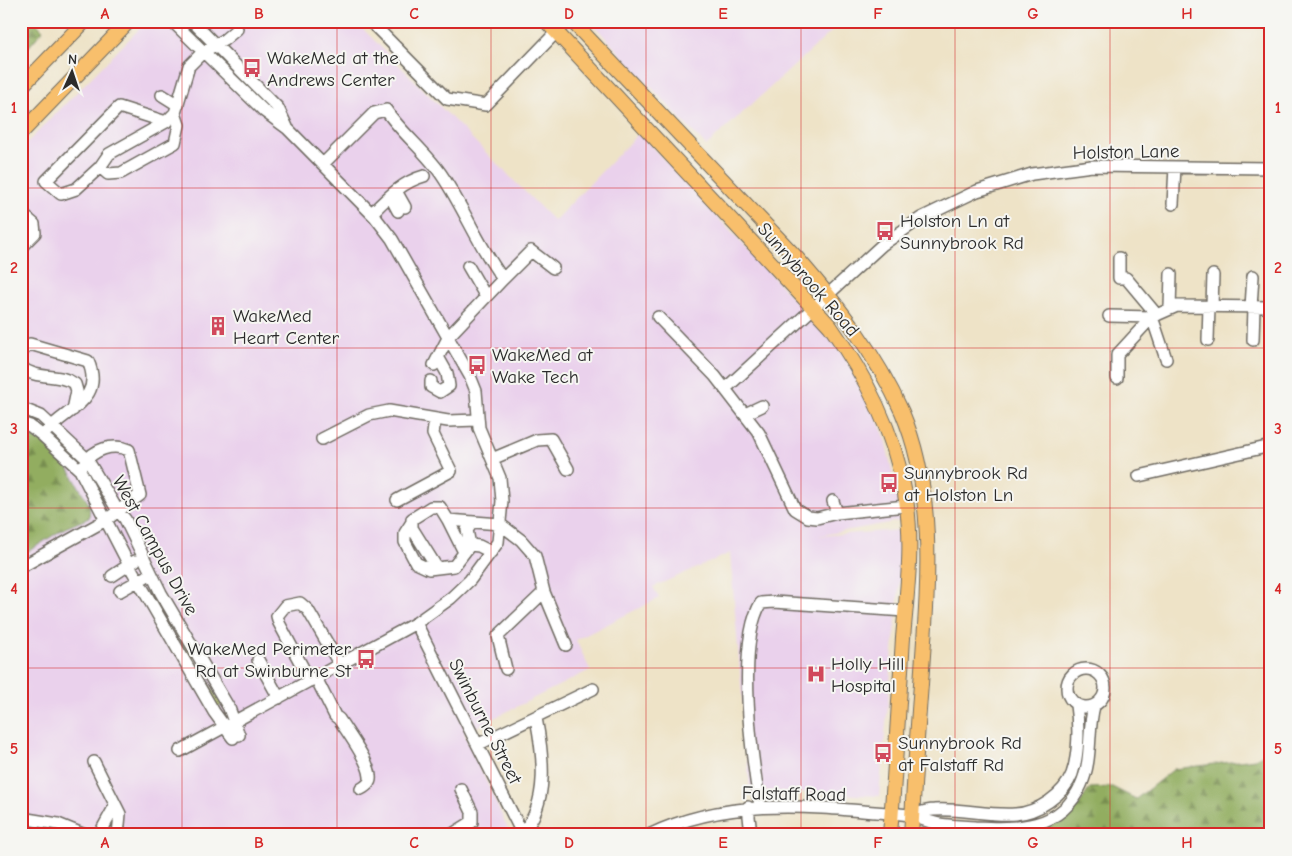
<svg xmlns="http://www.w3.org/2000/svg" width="1292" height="856" font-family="'Comic Neue',sans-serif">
<defs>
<pattern id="grass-tufts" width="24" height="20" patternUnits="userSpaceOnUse" patternTransform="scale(1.25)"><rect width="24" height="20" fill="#b9c96c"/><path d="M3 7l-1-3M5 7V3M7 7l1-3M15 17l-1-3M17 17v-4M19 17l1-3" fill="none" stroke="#9fad5e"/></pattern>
<pattern id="forest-firs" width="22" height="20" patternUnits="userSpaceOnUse" patternTransform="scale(1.25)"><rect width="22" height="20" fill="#92ad60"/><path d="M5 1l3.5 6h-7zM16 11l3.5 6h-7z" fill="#778d4f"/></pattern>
</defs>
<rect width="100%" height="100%" fill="#f6f6f2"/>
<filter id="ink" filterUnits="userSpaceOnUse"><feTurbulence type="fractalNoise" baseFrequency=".02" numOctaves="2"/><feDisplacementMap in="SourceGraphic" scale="10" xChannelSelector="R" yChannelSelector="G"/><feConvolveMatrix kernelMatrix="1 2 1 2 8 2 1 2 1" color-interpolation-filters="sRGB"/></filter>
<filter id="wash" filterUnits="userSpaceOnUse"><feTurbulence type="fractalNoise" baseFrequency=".0096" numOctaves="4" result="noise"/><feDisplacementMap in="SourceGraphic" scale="20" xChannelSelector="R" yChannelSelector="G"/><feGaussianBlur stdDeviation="1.12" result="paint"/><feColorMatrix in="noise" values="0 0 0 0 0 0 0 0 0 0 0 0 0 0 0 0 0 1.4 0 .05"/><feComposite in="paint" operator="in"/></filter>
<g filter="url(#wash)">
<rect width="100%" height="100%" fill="#eee3c7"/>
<path fill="#ead1ec" d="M147,21H355L554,221L639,133L838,347L863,388L884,435L896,489L899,521L818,536L901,530L902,557L879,796L750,790L730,553L653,587L659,598L576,640L590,670L464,733L511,835H119L112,832L111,835H21V149Z
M590,21H843L706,146Z"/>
<path fill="url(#grass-tufts)" stroke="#727a4c" d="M156,598L166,611L222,705L217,708Z"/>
<path fill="url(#forest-firs)" stroke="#5e6c46" d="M21,21H34L43,30L21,56Z
M21,430L46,444L67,466L90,506L89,518L65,528L21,556Z
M1271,750V835H1030L1074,812L1090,788L1112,787L1136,799L1174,769L1255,759Z"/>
</g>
<g filter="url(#ink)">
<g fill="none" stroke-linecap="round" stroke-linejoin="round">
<g stroke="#6f6b62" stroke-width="14">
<path id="minor" d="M172,21L264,111L287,128L375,217L392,239L470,376L476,391L479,428L500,478L502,501L498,542L470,580L451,598L416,623L180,751
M192,21L278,108L287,127
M370,21L447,99L486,105L567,21
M162,95L178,105
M166,122L119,107L46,181L61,194L76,189L100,167L109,154L166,122L175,113
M323,164L374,113L386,110C402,134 427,152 443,177C465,210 479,247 503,279L449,336L434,365
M100,167L108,174L121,173L175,143L179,125L175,113L189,66L203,52L224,40L237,29
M396,191L405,207
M390,196L398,211
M1173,204L1175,167
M21,213L34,224L35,233L21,247
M372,213C387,198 402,182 424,176
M1119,258V278H1126L1157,315
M468,266L486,297
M503,279L531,251L553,268
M1212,306L1213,275
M1251,307L1253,276
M1170,308L1171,274
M1109,316L1152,317
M658,317L715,376L759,433L795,509L808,517L817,518L837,513L906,506
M1152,317L1166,359
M1208,340L1209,306
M1253,340L1254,307
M21,352L30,344L88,361C105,400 67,408 47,431
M21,367C37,381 58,372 75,384L77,391L73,410
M1117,378V355L1152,317L1177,306L1271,307
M431,381V387L440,392L449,386L447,373L438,357
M725,389L882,245L921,218L977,191L1032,174L1092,166L1271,168
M21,408L41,416L87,459L118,511L125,519L161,593L229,708L239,735
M745,414L762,406
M21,423L30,426L43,436L80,470L129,565L214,712L233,738
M322,439L369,415L389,411L448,421L478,420
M492,459L537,440L551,439L568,469
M1139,476L1271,446
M397,500L451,471L433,434L435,419
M833,501L837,513
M448,520L464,552
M412,522L405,533V542L416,563L429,569L437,568
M470,545L467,530L473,522
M491,552L479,546L470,545L454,566L437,568L412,528V519L431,507H440L448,520L500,524L521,540L535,556L544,592L566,645
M21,567L106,520L140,495L129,450C113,443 93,449 84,464
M112,576L135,561
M120,591L145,577
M416,623L523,835
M258,660L279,698
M1067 688a19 19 0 1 1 38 0a19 19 0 1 1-38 0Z
M506,669L498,636L544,592
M316,678L335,716L339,719C347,732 370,762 370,777C371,783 366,786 361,789
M310,681L279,623L277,616L285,606L300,603L308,610L340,665
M479,744L593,689
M94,762L120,814L118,835
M21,766V783
M760,806C752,759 736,643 761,603L774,602L905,611
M748,807L751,835
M912,815C935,826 950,825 975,827C1017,829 1061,830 1081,785C1093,759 1087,732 1094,706
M21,818L58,824L85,835
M522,833C550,803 543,754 536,718
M99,835L115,806
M451,835L472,822V812L461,789
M649,835C734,794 822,808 912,815C919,813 927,810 934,810C961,808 988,816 1015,814C1037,813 1064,795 1072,774C1079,754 1079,725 1076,705"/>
</g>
<g stroke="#6f6b62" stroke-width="16">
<path id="major" d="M546,21L830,326C866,377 894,431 905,494C914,541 907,591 903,638C899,703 895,769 890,835
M572,21L796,257C838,305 876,354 902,412C938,497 927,594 921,684C917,734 914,785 911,835
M21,87L85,21
M21,133L129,21"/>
</g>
<use href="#minor" stroke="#fff" stroke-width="11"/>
<use href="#major" stroke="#f8bf6c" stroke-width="14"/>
</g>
</g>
<path fill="none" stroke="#d62828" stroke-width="1" stroke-opacity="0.55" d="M182,21V835M337,21V835M491,21V835M646,21V835M801,21V835M955,21V835M1110,21V835M21,188H1271M21,348H1271M21,508H1271M21,668H1271"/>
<defs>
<g id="bus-bare" transform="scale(1.5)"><path d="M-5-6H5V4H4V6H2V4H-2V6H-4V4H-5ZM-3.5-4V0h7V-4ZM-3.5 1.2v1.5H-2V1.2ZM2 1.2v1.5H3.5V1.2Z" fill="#d1495b" stroke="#f6f6f2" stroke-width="2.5" paint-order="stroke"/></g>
<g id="building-bare" transform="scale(1.5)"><path d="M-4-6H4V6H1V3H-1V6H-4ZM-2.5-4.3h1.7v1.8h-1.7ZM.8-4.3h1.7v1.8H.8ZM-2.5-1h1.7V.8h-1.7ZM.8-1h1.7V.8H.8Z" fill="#d1495b" stroke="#f6f6f2" stroke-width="2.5" paint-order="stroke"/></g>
<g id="hospital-bare" transform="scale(1.5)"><path d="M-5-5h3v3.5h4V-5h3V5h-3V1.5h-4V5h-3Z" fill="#d1495b" stroke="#f6f6f2" stroke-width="2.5" paint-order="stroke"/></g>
</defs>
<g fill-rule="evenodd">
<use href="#bus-bare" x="252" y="68"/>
<use href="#bus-bare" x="885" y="231"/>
<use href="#building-bare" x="218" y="326"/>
<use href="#bus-bare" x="477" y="365"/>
<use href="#bus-bare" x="889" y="483"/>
<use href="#bus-bare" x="366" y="659"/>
<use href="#hospital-bare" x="816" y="674"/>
<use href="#bus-bare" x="883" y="753"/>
</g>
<g text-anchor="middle" stroke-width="4" stroke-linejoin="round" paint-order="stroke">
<g font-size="19" fill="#2b2b2b" stroke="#f6f6f2" text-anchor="start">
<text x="267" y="64">WakeMed at the<tspan x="267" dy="22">Andrews Center</tspan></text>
<text x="900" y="227">Holston Ln at<tspan x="900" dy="22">Sunnybrook Rd</tspan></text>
<text x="233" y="322">WakeMed<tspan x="233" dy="22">Heart Center</tspan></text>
<text x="492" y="361">WakeMed at<tspan x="492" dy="22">Wake Tech</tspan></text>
<text x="904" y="479">Sunnybrook Rd<tspan x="904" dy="22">at Holston Ln</tspan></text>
<text x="351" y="655" text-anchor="end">WakeMed Perimeter<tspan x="351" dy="22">Rd at Swinburne St</tspan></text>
<text x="831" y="670">Holly Hill<tspan x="831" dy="22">Hospital</tspan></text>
<text x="898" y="749">Sunnybrook Rd<tspan x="898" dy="22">at Falstaff Rd</tspan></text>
</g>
<g font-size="19" fill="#2b2b2b" stroke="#f6f6f2">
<text transform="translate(1126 151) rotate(-1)" y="7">Holston Lane</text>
<text transform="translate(809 279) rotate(49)" y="7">Sunnybrook Road</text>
<text transform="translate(156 545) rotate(61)" y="7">West Campus Drive</text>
<text transform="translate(486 721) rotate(63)" y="7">Swinburne Street</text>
<text transform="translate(794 793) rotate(1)" y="7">Falstaff Road</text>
</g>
</g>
<rect width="1292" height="856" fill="none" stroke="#f6f6f2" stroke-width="55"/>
<g transform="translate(72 72) rotate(3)" stroke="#f6f6f2" stroke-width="4" paint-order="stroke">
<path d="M0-4L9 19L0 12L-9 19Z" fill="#2b2b2b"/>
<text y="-8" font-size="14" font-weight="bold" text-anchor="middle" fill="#2b2b2b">N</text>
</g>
<rect x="28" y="28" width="1236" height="800" fill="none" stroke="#d62828" stroke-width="2"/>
<g font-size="16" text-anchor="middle" font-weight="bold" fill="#d62828">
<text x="105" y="19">A</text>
<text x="259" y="19">B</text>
<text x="414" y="19">C</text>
<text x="569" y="19">D</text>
<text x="723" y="19">E</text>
<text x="878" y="19">F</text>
<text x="1033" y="19">G</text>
<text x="1187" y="19">H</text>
<text x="14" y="113">1</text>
<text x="1278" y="113">1</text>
<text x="14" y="273">2</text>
<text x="1278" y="273">2</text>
<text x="14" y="434">3</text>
<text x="1278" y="434">3</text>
<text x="14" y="594">4</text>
<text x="1278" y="594">4</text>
<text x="14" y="754">5</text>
<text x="1278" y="754">5</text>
<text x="105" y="848">A</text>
<text x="259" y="848">B</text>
<text x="414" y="848">C</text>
<text x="569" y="848">D</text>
<text x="723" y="848">E</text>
<text x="878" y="848">F</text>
<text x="1033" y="848">G</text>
<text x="1187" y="848">H</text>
</g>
</svg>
